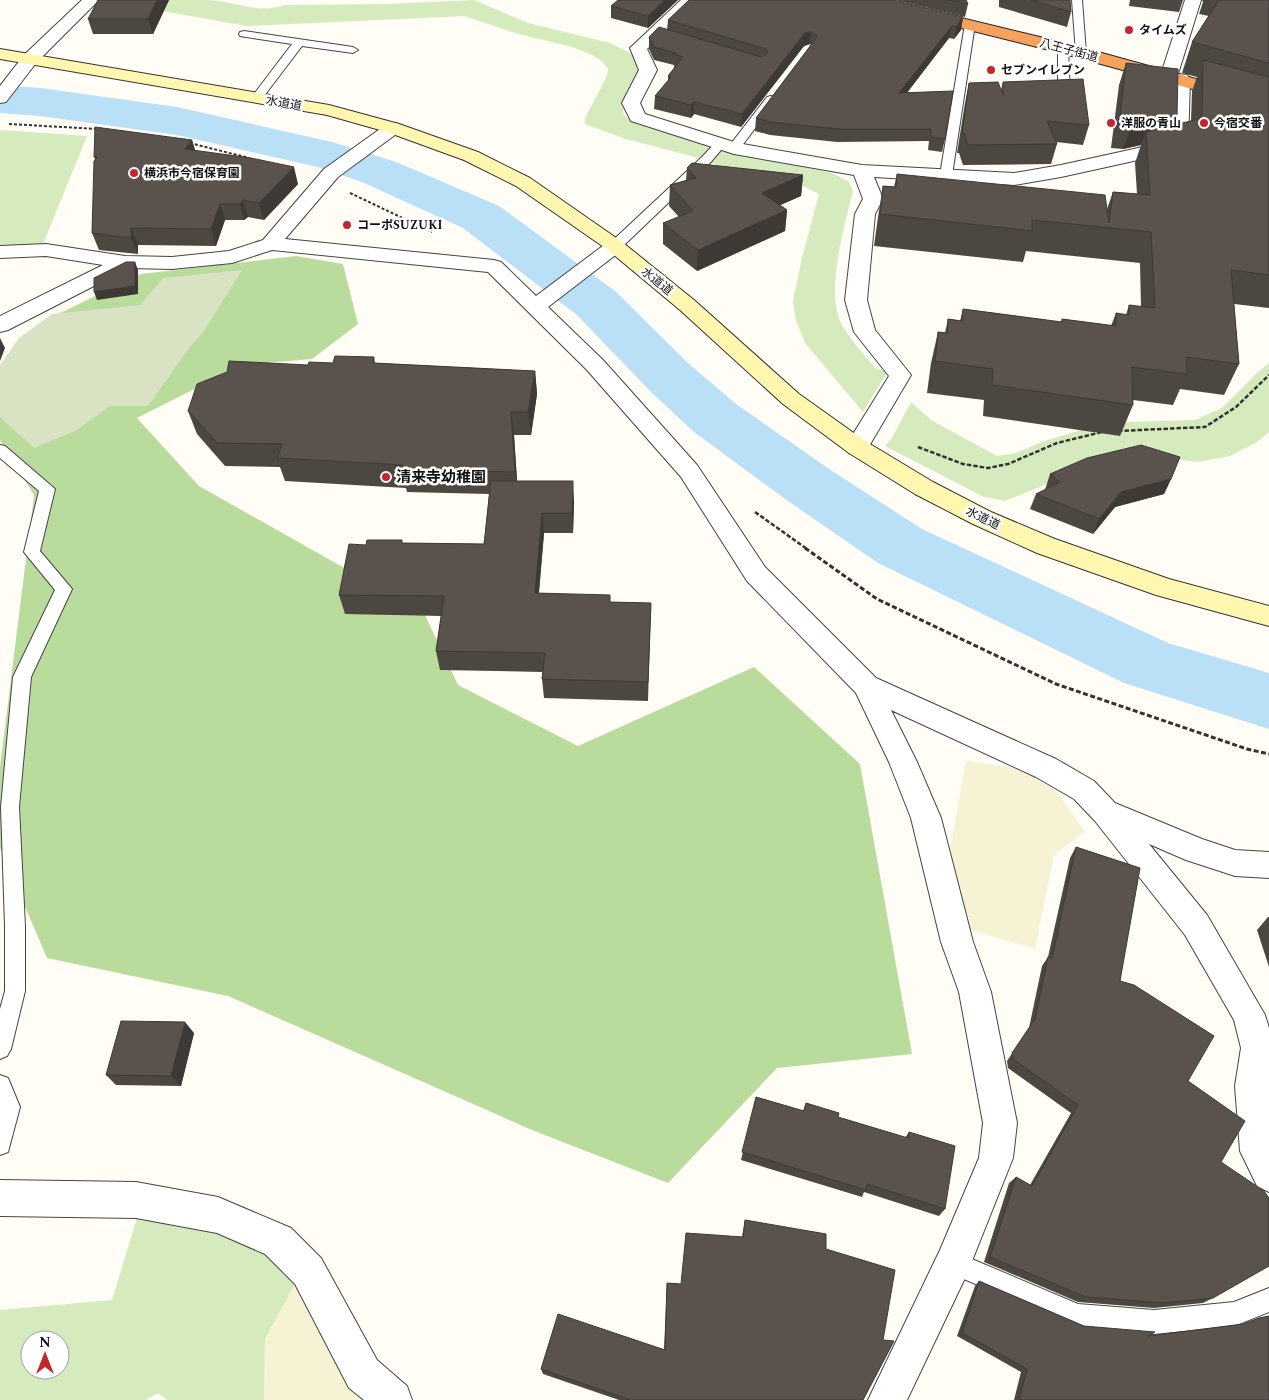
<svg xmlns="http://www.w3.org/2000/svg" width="1269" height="1400" font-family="Spectral,'Noto Sans JP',serif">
<rect width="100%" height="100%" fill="#fffdf5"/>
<path fill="#f6f3d4" d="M966,761L1022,769L1058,793L1085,832L1054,855L1035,949L961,927L946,871Z
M295,1284L368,1400H264L265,1339Z"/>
<path fill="#d5ebbd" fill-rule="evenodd" d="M108,0H209C237,2 256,14 285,5L388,4L474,0L528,23L610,43L630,53L643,71L623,109V114L630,120L704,143L716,149L832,173L849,182L853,191C845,224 825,291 841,323C850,340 864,354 876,369L888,371L863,412L805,343L796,320L793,301L802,258L819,194L805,187L717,165L706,160L626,139L585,124V118L607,76L608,69L602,61L590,54L572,47L515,33L464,16L247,26L106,1Z
M0,130L87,136L43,244L0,246Z
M1269,363V432L1257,442L1230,456L1198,462L1138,454L1116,456L1005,501L984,497L885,446L892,438L911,402L931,420L997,456L1016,453L1044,441L1091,427L1128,422L1195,420L1222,408L1257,373Z
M137,1218L220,1231L266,1252L295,1284L265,1339L264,1400H167L158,1393L146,1400H0V1310L112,1300ZM30,1340H60V1370H30Z"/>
<path fill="#b9dc9c" d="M296,256L343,264L358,324L312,359L242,365L137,418L199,486L424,613L458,685L578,746L754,667L860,764L912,1054L777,1068L668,1183L532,1130L228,996L47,958L0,848V767L34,495L0,440V375L48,319L141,274Z"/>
<path fill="#d9e3c4" d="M242,270L202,334L192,344L148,406H110L75,431L34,448L0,417V365L19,338L52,314L140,305L163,278Z"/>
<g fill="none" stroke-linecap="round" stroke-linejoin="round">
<path fill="#b9e0f7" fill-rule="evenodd" d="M0,85L40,88L177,107L332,142L396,162L499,206L615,291L690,365L736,404L832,471L922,529L1168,643L1269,673V729L1124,683L878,563L788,501L694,432L650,391L577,315L463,228L362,182L318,167L177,135L40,116L0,113Z"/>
<g stroke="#444" stroke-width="2">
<path id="lane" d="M1072,0H1082L1086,53L1081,56L1076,53Z
M970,21L975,24L952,175L946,179L940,175L965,24Z
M244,31L353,47L358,50L353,53L302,46L261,100L257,101L251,98L292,44L240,36L239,34L240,32Z
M1063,45L1068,48L1070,95L1064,98L1058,95V48Z
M771,96L777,99L738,151H730L728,148L730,145L767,97Z
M720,140L726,144L710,163L620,249H610L609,246L610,243L702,157L716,142Z
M0,445L5,446L55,489L40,551L72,589L31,677L19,807L25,926V991L11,1049L7,1056L0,1059V1009L5,991V926L1,807L13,677L55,590L24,552L39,491L0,458Z
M0,1075L8,1078L20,1107L8,1152L0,1155Z
M953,1251L1078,1304L1154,1310L1234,1302L1269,1288V1312L1234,1326L1154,1334L1078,1328L945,1271L941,1263L945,1255Z"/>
</g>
<g stroke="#444" stroke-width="2">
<path id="street" d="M82,0H99L36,63L6,102L0,103V86L24,55Z
M681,0H699L647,49L657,70L640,103L645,114L737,143L862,165L1014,173L1061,165L1170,141L1172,81H1163L1160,77L1185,0H1201L1178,74L1187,75L1190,79L1188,145L1186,149L1179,151L1061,177L1014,185L874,177L883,199L875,214L867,300L875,330L911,375L865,453L857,455L849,453L845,447L889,376L854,332L845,300L855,214L863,199L854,175L734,154L631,121L622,103L639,70L630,48Z
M393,123L399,124L402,128L399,132L338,177L285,239L494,260L501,262L536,296L608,242L615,240L622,242L625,246L622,250L548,307L603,360L697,465L765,567L876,678L1056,759L1094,781L1115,803L1202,839L1235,850L1269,852V878L1235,876L1186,860L1149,844L1207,915L1265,1015L1269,1028V1192L1257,1186L1240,1151L1235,1086L1241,1048L1234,1020L1185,935L1095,821L1074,799L1036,777L891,710L917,762L941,818L973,942L991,992L1017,1123L1013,1158L966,1276L907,1400H868L940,1250L979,1158L983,1123L959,992L941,942L911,818L889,762L856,693L747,581L681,477L587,370L488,272L272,250L232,263L172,269L129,268L8,330L0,332V316L103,265L46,256L0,258V246L46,244L125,256L172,257L229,251L263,240L324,169L387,124Z
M0,1180L136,1182L218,1197L291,1228L321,1258L377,1360L407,1386L412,1400H364L349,1388L295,1284L265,1254L217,1233L136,1218L0,1216Z"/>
</g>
<g stroke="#333" stroke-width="2">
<path id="secondary" d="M0,49L329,105L399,124L478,152L530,178L622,242L694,300L799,394L865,441L933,482L991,512L1055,539L1169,579L1269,606V626L1156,595L1037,553L973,524L915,494L849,453L783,404L680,310L608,250L516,186L464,160L387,132L327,115L0,59Z"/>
</g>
<g stroke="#222" stroke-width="2">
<path id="highway" d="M859,0H887L1069,44L1269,99V110L1057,52L861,3Z"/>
</g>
<path stroke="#333" stroke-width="2" stroke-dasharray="3 2" stroke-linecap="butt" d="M9,124L98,129
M190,143L249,158
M350,193L432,232"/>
<path stroke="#333" stroke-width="2.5" stroke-dasharray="4.5 2" stroke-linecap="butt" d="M1118,431L1205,427L1236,407L1269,375
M918,447L963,464L988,468L1008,464L1057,443L1102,432
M755,512L807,549"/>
<path stroke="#333" stroke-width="3" stroke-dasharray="5 2.5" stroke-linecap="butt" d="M805,548L877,599L1056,684L1247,749L1269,754"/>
<use href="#lane" fill="#fff" fill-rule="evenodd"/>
<use href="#street" fill="#fff" fill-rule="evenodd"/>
<use href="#secondary" fill="#fff6b0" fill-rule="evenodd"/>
<use href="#highway" fill="#f5a25d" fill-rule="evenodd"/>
</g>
<path fill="#4d4742" d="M169,0L153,34H93L88,19Z
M678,0L648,28L611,18V6Z
M895,0H966L968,4L965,17Z
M999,0H1070L1071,12L1067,27L999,7Z
M1130,0H1183L1179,12L1129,6Z
M1202,0H1269V308L1234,304L1239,364L1224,395L1180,389L1173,405L1133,400V405L1120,436L983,416L984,400L927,393L931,363L938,332L945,333L948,319L960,321L963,309L1061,322L1062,319L1111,326L1116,313L1126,315L1129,305L1141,307L1140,263L1026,251L1023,262L874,246L878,217L883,186L894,187L897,174L1107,209L1113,192L1137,194L1135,163L1141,145L1123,149L1111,148L1119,85L1126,63L1173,125L1191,121L1192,91L1197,77L1182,73L1192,42L1209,16L1199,14L1203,2Z
M963,17L961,30L954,39L949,38L907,92L945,139L942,152L928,150L929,141L837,142L770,135L755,131L756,118L811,45L810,44L804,46L741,127L694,114L691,118L654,109L655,96L668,81V76L675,67H674V65L654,60L649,49V37L667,30L668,20Z
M1003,82L1089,125L1083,145L1056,142L1057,144L1051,164L963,165L959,153H957L965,103L969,83L1001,90Z
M192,140L195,150L298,184L264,220L248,217L244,220H225L216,246L138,245V254L99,250L92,233L95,159L94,157Z
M687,168L803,175L801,196L780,205L787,210L785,231L697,271L663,244V223L679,217L669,206L670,185L686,180Z
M374,357L375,363L535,371L537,394L531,435H514L517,481L574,501L573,533H544L539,593L610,602L651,603L648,701L544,698L542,679L543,672L440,670L436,651L441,616L345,614L339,595L366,545L403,543L484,544L489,494L407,492L406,488L285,481L280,467L225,466L197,434L188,411L308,365L333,363Z
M1050,474L1171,479L1164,494L1115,507L1093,534L1030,509L1036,494L1045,490Z
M1076,847L1120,981L1188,1081L1221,1162L1213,1298L1203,1303L1154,1308L1078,1302L984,1262L1009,1183L1016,1177L1030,1185L1071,1113L1008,1068L1007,1061L1029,1028L1042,966L1048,957L1070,858Z
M1268,917H1269V967L1257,930Z
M194,1033L181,1086L116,1085L106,1075Z
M756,1097L803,1111L806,1103L838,1117L905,1138L909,1132L945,1209L939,1216L864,1192L862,1197L741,1160Z
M745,1220L826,1249L863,1400H619L543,1374L541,1369L664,1350L667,1283L681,1284L742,1237Z
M979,1281L1084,1326L1148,1336L1243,1324L1269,1400H1014L1021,1372L957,1336L975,1286Z"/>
<path fill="#3f3936" d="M157,0H169L153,34L148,19Z
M665,0H678L648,28V16Z
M963,17L961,30L954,39L956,27Z
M952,26L949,38L897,106L899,93Z
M811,32L810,44L804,46L741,127L742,114L805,33Z
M694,102V114L691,118V105Z
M1177,117L1168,139L1146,132L1141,145L1123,149L1131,127Z
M192,140L197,157L185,149Z
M294,167L298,184L264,220L259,203Z
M803,175L801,196L760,214L762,193Z
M243,200L248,217L244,220L240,204Z
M220,204L225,220L216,246L211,229Z
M787,210L785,231L697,271L698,250Z
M131,228L138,245V254L131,238Z
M135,262L138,270V294L97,300L94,292Z
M0,338L5,348L0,361Z
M535,371L537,394L531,435L528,412Z
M511,412L514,435L518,495L515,472Z
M1171,479L1164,494L1115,507L1093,534L1099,519L1121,492Z
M573,481L574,501L573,533L572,513Z
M542,513L544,533L537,613L535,593Z
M185,1022L194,1033L181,1086L171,1076Z"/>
<path fill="#5a524d" stroke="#3f3936" d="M98,0H157L148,19H88Z
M618,0H665L648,16L611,6Z
M689,0H893L963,17L956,27L952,26L899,93L953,91L945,139L931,137V129H839L771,122L756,118L817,37L816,35L811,32L805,33L742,114L694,102L691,105L655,96L671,77L668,76L683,57L674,54L676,53L654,47L649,37L659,27L761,57L768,53L766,49L668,20Z
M949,0H966L968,4Z
M1031,0H1070L1071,12Z
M1219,0H1269V63L1192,42Z
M1203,60L1269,77V275L1231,270L1239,364L1186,357L1187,374L1132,367L1133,405L992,385L993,369L935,361L938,332L947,333L948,319L962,321L963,309L1062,322V319L1116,326V313L1129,315V305L1155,308L1151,232L1032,220V231L880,214L883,186L896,187L897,174L1105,195L1109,223L1113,192L1150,195L1146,132L1199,119L1202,114Z
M1126,63L1178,69L1177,117L1131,127L1119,125Z
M1083,79L1089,125L1047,121L1057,144L968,145L964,133H962L969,83L998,82L1003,95V82Z
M95,127L192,140L185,149L251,158L294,167L259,203L243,200L240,204H220L211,229L131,228V238L92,233L94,161L97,157H94Z
M692,163L803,175L762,193L787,210L698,250L663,223L693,211L670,185L696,178L687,168Z
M126,262H135V286L94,292V278Z
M335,356L374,357L373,363L535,371L528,412H511L515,472L402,469L403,465L277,458L282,444L217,443L188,411L197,384L227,372L229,361L308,365L309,362L333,363Z
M1141,445L1180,457L1171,479L1121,492L1099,519L1036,494L1060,482L1050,474L1087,458Z
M491,481H573L572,513H542L535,593L610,595V602L651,603L648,682L542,679L545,653L436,651L444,596L339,595L349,544L366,545L367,540H402V543L484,544Z
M1076,847L1140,868L1120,981L1134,985L1214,1036L1188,1081L1245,1121L1221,1162L1264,1191L1269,1198V1266L1213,1298L1163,1303L1086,1297L990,1257L1016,1177L1032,1186L1078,1105L1014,1060L1012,1053L1035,1019L1048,957L1052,958Z
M121,1021L185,1022L171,1076L106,1075Z
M756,1097L804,1111L806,1103L839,1113L838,1117L908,1138L909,1132L955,1146L945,1209L867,1184L866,1190L742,1152Z
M745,1220L826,1234V1249L895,1270L883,1340L894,1341L863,1400H630L541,1369L558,1314L665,1350L667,1283L681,1284L686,1233L743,1237Z
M979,1281L1084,1326L1155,1332L1148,1336L1243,1324L1259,1318L1269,1316V1400H1019L1027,1369L962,1333Z"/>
<g fill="#c4262e" stroke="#fff" stroke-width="2">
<circle cx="1129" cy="30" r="5"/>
<circle cx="991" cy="70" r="5"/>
<circle cx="1111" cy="123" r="5"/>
<circle cx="1204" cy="123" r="5"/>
<circle cx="134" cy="173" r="5"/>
<circle cx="347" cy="225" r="5"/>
<circle cx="386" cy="477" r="5"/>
</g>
<g text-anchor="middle" stroke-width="5" stroke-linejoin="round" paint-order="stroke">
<g font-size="12" font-weight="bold" fill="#111" stroke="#fff" text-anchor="start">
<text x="1139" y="34">タイムズ</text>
<text x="1001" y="74">セブンイレブン</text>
<text x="1121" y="127">洋服の青山</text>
<text x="1214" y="127">今宿交番</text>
<text x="144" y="177">横浜市今宿保育園</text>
<text x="357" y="229">コーポSUZUKI</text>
</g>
<g font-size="12" fill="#111" stroke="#fff">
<text transform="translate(1069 50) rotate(15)" y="4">八王子街道</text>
<text transform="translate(284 103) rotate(10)" y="4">水道道</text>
<text transform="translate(657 281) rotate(39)" y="4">水道道</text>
<text transform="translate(983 518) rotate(26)" y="4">水道道</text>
</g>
<g font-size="15" font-weight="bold" fill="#111" stroke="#fff" text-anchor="start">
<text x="396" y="482">清来寺幼稚園</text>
</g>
</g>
<g transform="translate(45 1355)"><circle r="24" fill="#ffffff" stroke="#a0a0a0"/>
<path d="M0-4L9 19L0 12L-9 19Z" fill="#c4262e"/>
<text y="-8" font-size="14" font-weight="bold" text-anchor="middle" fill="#111111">N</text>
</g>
</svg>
